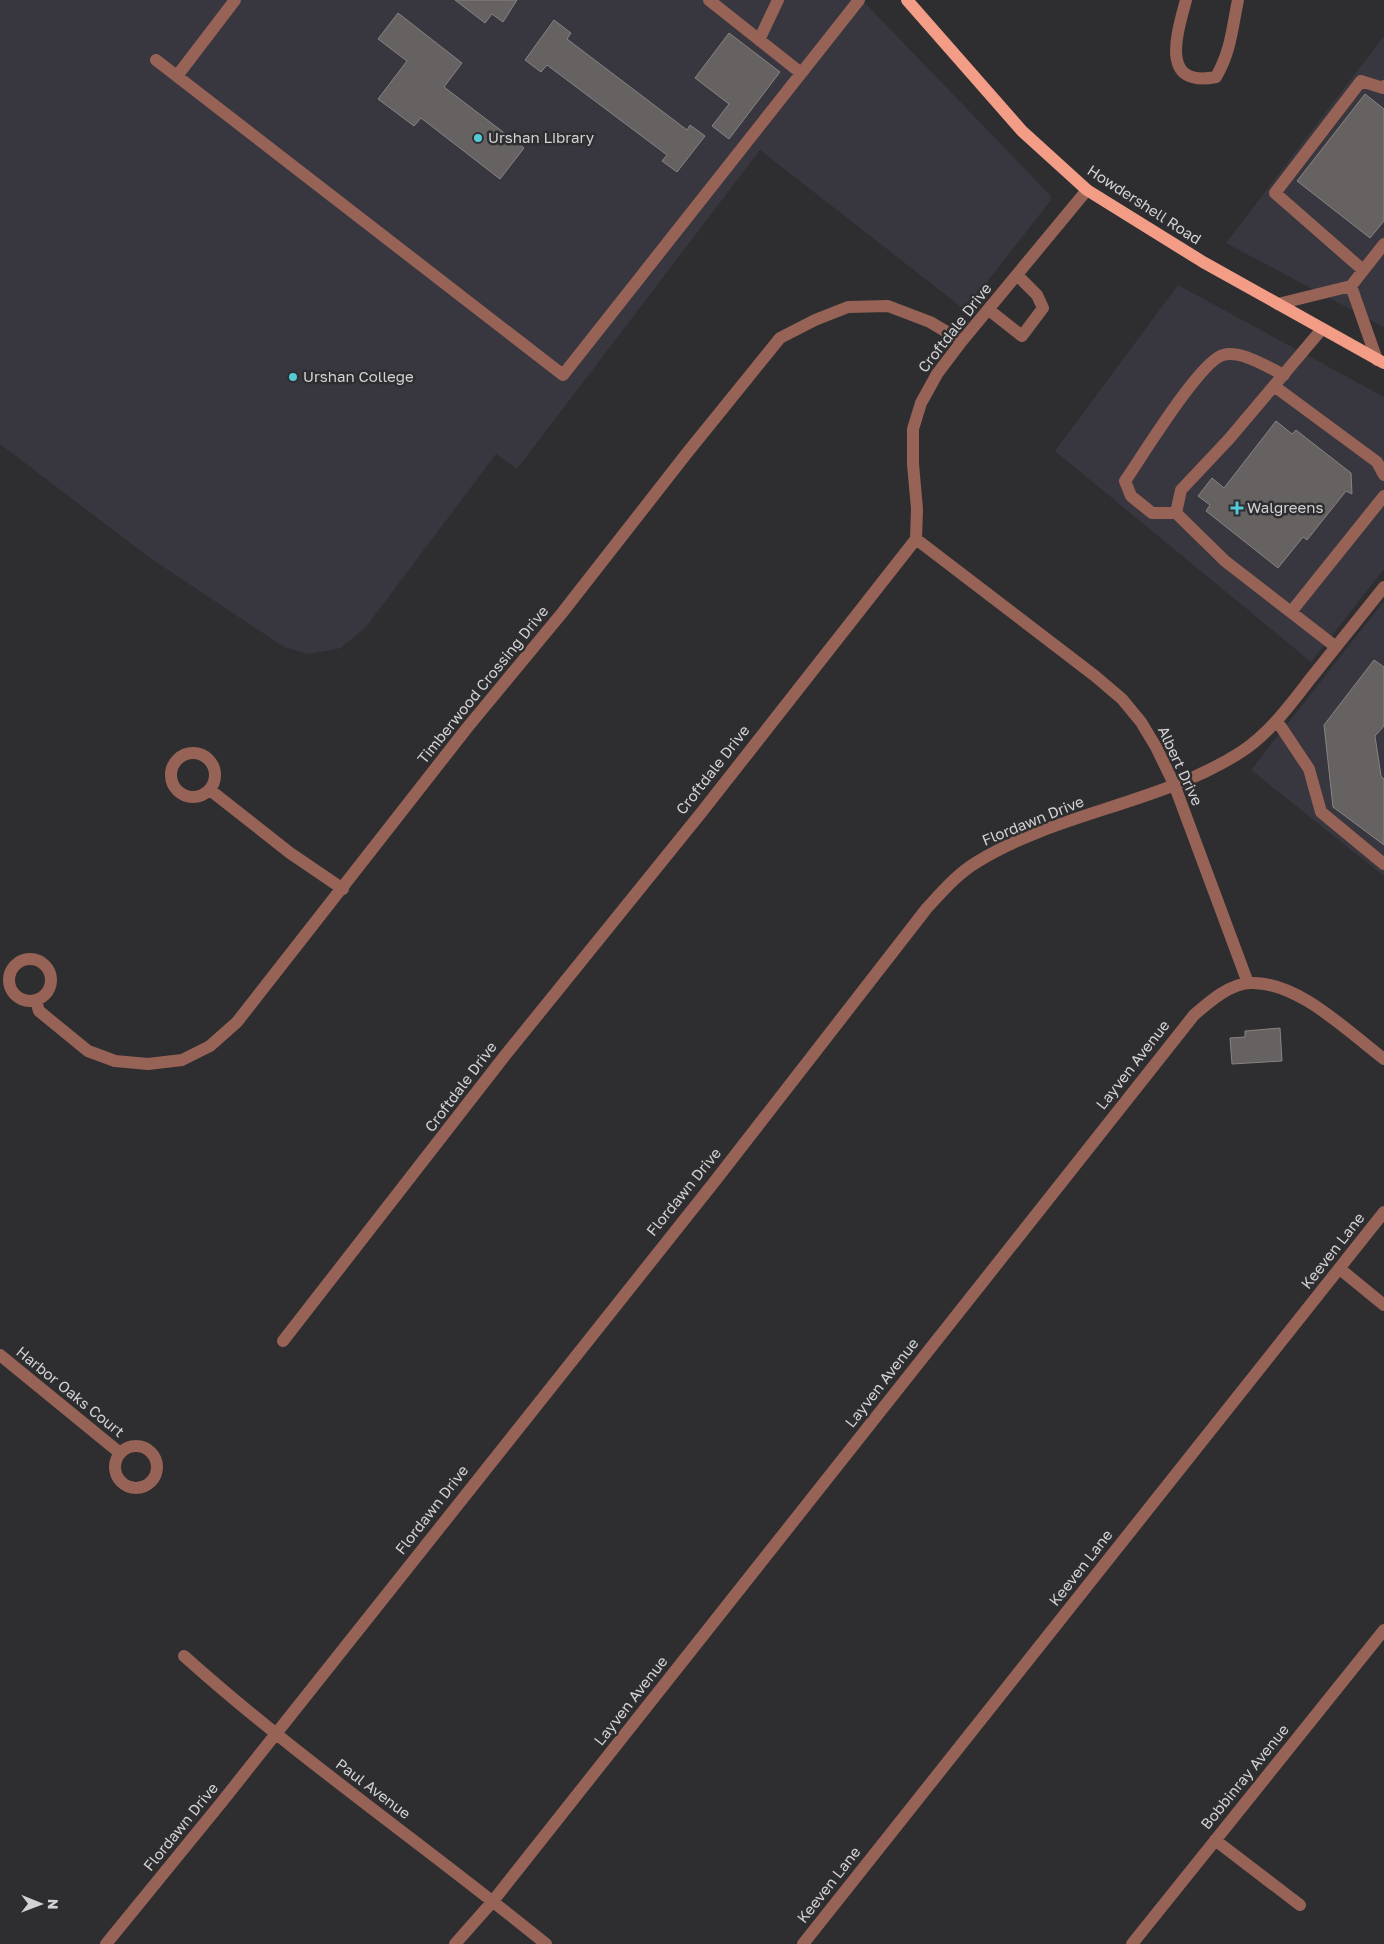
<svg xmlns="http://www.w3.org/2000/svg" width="1384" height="1944" font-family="'Golos Text',sans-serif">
<rect width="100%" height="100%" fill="#2e2e31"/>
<path fill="#38363f" d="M0,0H862L1050,195L1051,200L965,310L760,150L517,469L496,454L366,627L341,648L309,654L284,647L150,558L0,444Z
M1384,36V327L1226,243Z
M1178,285L1384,397V569L1311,662L1055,451Z
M1384,601V876L1251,770Z"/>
<path fill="#676262" stroke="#888383" d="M455,0H517L503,22L492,14L485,23Z
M398,13L462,63L444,87L524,148L500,179L421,118L414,126L378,99L407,61L378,39Z
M554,20L571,33L567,39L687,130L690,125L705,136L677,172L662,161L667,155L547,65L541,72L525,60Z
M729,33L780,72L729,139L712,126L729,104L695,78Z
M1365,94L1384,109V221L1370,238L1297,181Z
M1276,421L1292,434L1296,430L1351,473L1352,494L1346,491L1307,540L1303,537L1278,568L1206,511L1210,505L1198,496L1212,478L1224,488Z
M1374,660L1384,667V726L1375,736L1381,776L1384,779V845L1333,807L1324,725Z
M1280,1028L1282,1061L1232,1064L1230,1038L1245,1037V1031Z"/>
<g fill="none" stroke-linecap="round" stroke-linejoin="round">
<path stroke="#976356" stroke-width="12" d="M709,0L801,73
M1186,0C1177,34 1159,88 1216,77C1231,51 1232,29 1238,0
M759,40L778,0
M156,60L563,375L859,0
M177,76L235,0
M1363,270L1275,193L1361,81L1383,88L1384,86
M1351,286L1384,244
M1278,304L1351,286L1377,360
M989,310L1022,336L1043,308L1037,295L1017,275
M1322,329L1229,439L1181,490L1176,513L1225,561L1336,647
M1274,386L1377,462L1384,475
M1176,513H1152L1131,496L1125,481C1141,458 1200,361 1223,355C1242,350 1267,367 1284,375
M916,539L1095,676L1122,699L1141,722L1156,747L1174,784L1248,983
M1291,612L1384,496
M1277,721L1309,769L1321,812L1384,864
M171 775a22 22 0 1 1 44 0a22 22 0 1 1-44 0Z
M210,790L290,853L343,889
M9 980a21 21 0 1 1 42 0a21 21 0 1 1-42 0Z
M36,1001L39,1011L88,1051L115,1061L148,1064L182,1060L210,1046L237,1022L467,728L562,613L687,453L780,338L815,320L848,307L888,306L930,322L962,341
M1340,1269L1384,1305
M283,1341L503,1058L701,813L916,539L917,509L913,464V429L921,403L937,374L962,341L1087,190
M0,1355L120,1453
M115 1467a21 21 0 1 1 42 0a21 21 0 1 1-42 0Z
M184,1656C299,1759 426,1846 546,1944
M1215,1840L1300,1905
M106,1944L221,1803L715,1181L927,908C942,892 957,874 977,862C1058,812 1160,804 1241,752C1270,733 1290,705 1311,678C1335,648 1360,617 1384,587
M455,1944L493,1901L1194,1015C1209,1002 1229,984 1250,983C1298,981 1347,1031 1384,1059
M803,1944L1384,1212
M1132,1944L1384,1630"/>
<path stroke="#f39d87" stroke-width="12" d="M907,0L1022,131L1087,190L1203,262L1384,363"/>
</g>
<g fill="#52cbd7" stroke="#2e2e31" stroke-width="2">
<circle cx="478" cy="138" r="5"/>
<circle cx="293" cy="377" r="5"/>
<path d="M1234.5 500.5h5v5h5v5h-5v5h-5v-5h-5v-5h5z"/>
</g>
<g text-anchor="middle" stroke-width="5" stroke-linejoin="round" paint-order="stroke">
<g font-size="15" fill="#d2d2d4" stroke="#2e2e31" text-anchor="start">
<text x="488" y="143">Urshan Library</text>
<text x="303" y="382">Urshan College</text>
<text x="1247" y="513">Walgreens</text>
</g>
<g font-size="15" fill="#d2d2d4" stroke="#2e2e31">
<text transform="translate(1144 205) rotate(33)" y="5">Howdershell Road</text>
<text transform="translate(955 328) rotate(-52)" y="5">Croftdale Drive</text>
<text transform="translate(483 685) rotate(-51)" y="5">Timberwood Crossing Drive</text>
<text transform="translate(1180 766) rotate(65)" y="5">Albert Drive</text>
<text transform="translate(713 770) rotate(-52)" y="5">Croftdale Drive</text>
<text transform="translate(1033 821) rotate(-22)" y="5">Flordawn Drive</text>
<text transform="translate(1133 1065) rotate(-52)" y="5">Layven Avenue</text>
<text transform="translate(461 1087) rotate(-53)" y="5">Croftdale Drive</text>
<text transform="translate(684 1192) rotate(-51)" y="5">Flordawn Drive</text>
<text transform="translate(1333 1251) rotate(-52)" y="5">Keeven Lane</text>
<text transform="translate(882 1383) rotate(-52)" y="5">Layven Avenue</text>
<text transform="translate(70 1392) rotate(39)" y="5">Harbor Oaks Court</text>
<text transform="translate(432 1510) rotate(-52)" y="5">Flordawn Drive</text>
<text transform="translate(1081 1568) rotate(-52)" y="5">Keeven Lane</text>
<text transform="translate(631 1701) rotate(-52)" y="5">Layven Avenue</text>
<text transform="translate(1245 1777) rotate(-51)" y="5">Bobbinray Avenue</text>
<text transform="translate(373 1789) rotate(37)" y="5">Paul Avenue</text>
<text transform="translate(181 1827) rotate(-51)" y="5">Flordawn Drive</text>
<text transform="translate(829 1885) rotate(-52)" y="5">Keeven Lane</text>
</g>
</g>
<g transform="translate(40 1904) rotate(91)" stroke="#2e2e31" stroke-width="4" paint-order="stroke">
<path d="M0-4L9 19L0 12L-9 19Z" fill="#d2d2d4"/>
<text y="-8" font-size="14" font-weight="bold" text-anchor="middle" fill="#d2d2d4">N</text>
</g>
</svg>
